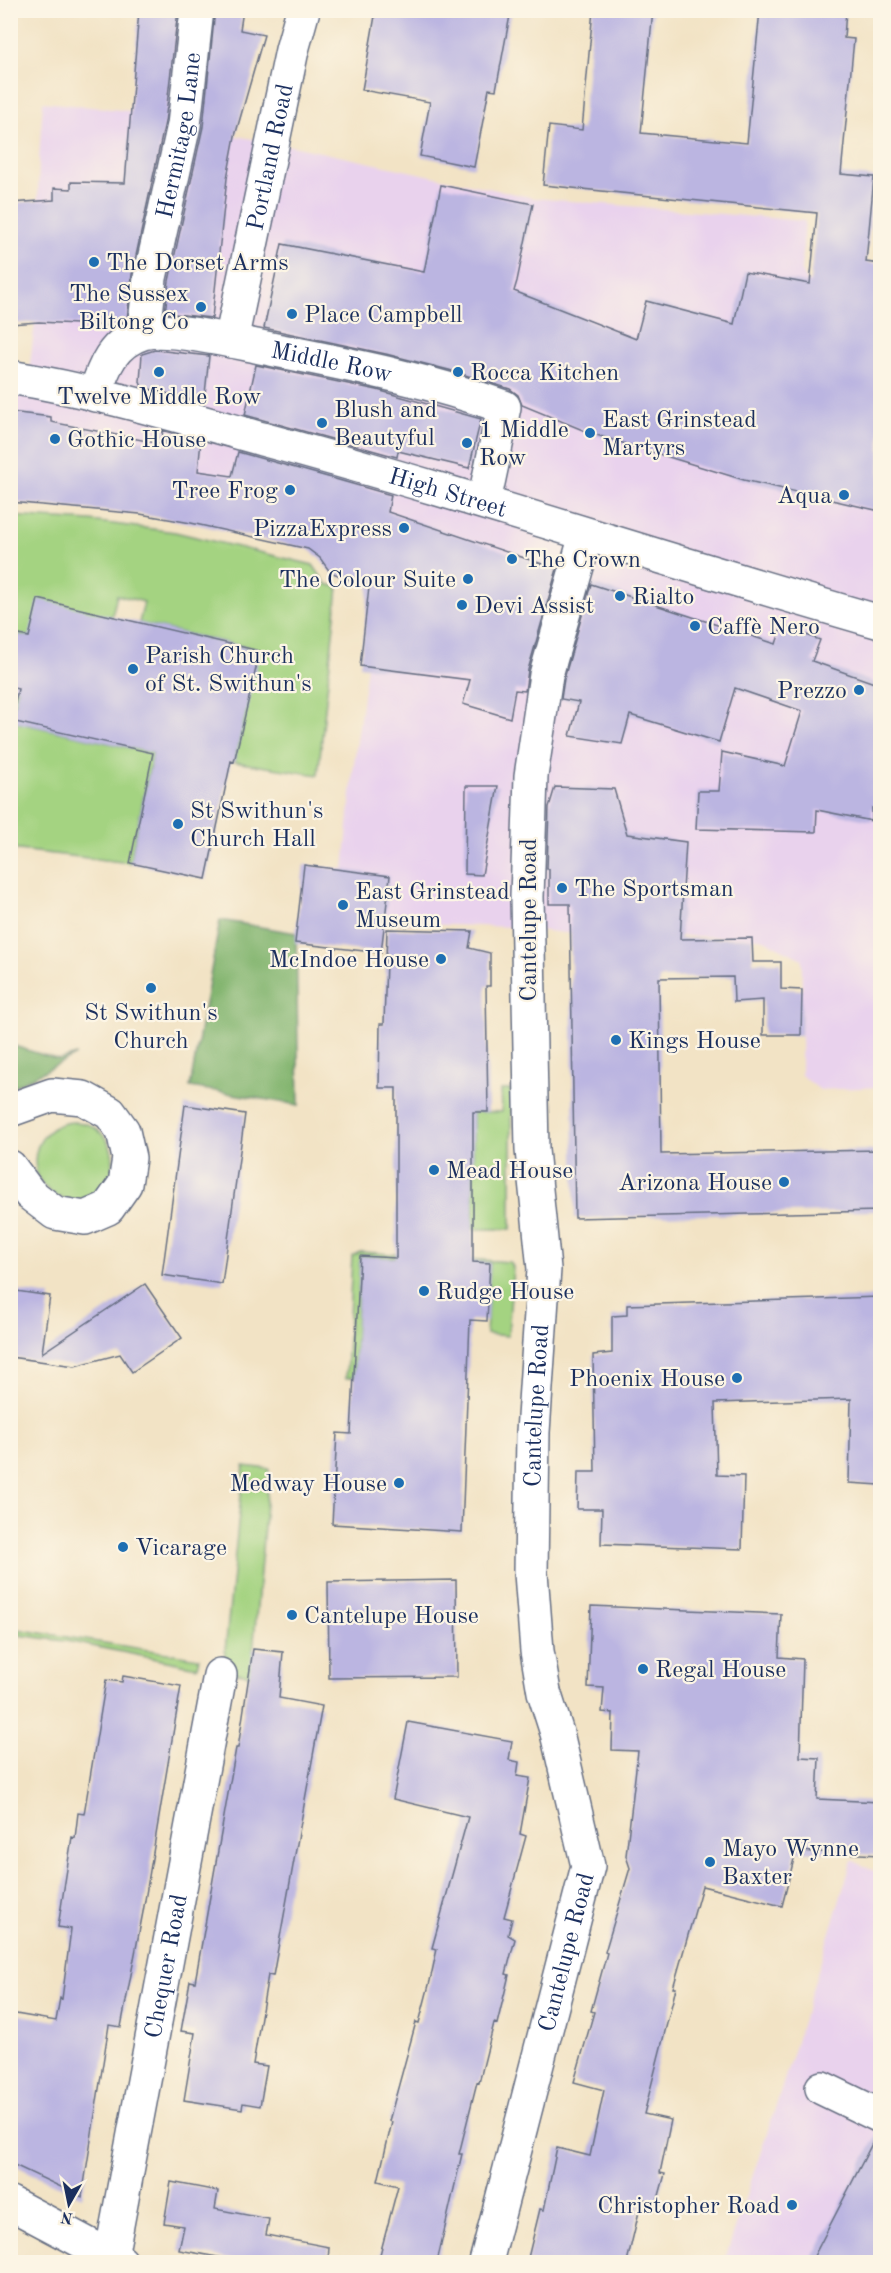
<svg xmlns="http://www.w3.org/2000/svg" width="891" height="2273" font-family="'Old Standard TT',serif">
<rect width="100%" height="100%" fill="#fcf5e5"/>
<filter id="ink" filterUnits="userSpaceOnUse"><feTurbulence type="fractalNoise" baseFrequency=".0167" numOctaves="2"/><feDisplacementMap in="SourceGraphic" scale="12" xChannelSelector="R" yChannelSelector="G"/><feConvolveMatrix kernelMatrix="1 2 1 2 8 2 1 2 1" color-interpolation-filters="sRGB"/></filter>
<filter id="wash" filterUnits="userSpaceOnUse"><feTurbulence type="fractalNoise" baseFrequency=".008" numOctaves="4" result="noise"/><feDisplacementMap in="SourceGraphic" scale="24" xChannelSelector="R" yChannelSelector="G"/><feGaussianBlur stdDeviation="1.35" result="paint"/><feColorMatrix in="noise" values="0 0 0 0 0 0 0 0 0 0 0 0 0 0 0 0 0 1.4 0 .05"/><feComposite in="paint" operator="in"/></filter>
<g filter="url(#wash)">
<rect width="100%" height="100%" fill="#f2e3c5"/>
<path fill="#e9d2ed" d="M139,11H224L225,28L203,130L297,147L534,198L805,221L801,270L807,281L880,290V1087L820,1090L801,1075L802,959L760,938L565,933L512,927L385,923L381,953L295,943L304,865L344,869L353,771L367,667L369,587L330,572L320,558L308,549L191,523L147,515L11,502L10,377L28,380L35,322L39,158L43,102L130,111Z
M877,1424H880V1662L875,1484Z
M852,1860L880,1874V2262H724L778,2100Z"/>
<path fill="#a4d381" stroke="#608170" stroke-width="1.5" d="M10,516L90,521L175,532L313,565L326,584L338,587L318,775L234,762L259,650L139,623L144,602L117,595L112,616L29,637L11,633Z
M11,687L18,689L11,721L153,753L130,863L11,849Z
M501,1090H511V1229H473V1112H502Z
M35 1161a39 39 0 1 1 78 0a39 39 0 1 1-78 0Z
M360,1252L510,1262L513,1267L508,1336L486,1334L490,1263L360,1256L354,1377L346,1378L352,1256Z
M244,1466L269,1469L251,1675L223,1671Z
M10,1628L199,1658L197,1667L72,1642L11,1634Z"/>
<path fill="#83b56f" stroke="#4f7266" stroke-width="1.5" d="M220,920L296,933L299,1105L190,1087Z
M11,1045L59,1060L76,1055L11,1088Z"/>
<g id="blocks">
<path fill="#bbb5e1" d="M139,10H178L165,122L132,274L127,319L115,326L39,322L10,324V203L54,200V188L71,189V182L125,183Z
M215,10H243L240,30L264,35L235,136L227,178L212,318L165,313L169,281L203,127Z
M376,10H511L496,90L489,89L474,167L420,156L430,102L362,90Z
M593,10H653L641,133L747,143L760,10H846L844,38L854,39L841,174L874,177L866,262L880,264V511L744,480L590,433L522,405L518,395L510,389L449,370L386,354L264,328L282,244L424,272L441,185L533,204L517,281L514,291L636,339L646,301L734,324L745,272L810,284L817,213L543,185L549,126L582,130Z
M155,350L209,356L204,403L142,387L140,382L142,354Z
M256,365L377,390L481,419L469,468L398,451L397,457L245,415Z
M10,412L51,417V422L167,445L161,430L201,441L198,471L232,476L238,452L335,479L391,495L388,512L557,569L528,670L525,691L515,690L510,718L463,704L470,680L360,666L369,587L330,572L320,558L308,549L191,523L140,514L10,502Z
M591,584L776,644L782,626L820,640L812,661L880,685V812L872,808V821L817,810L816,832L696,829L698,791H719L722,752L785,766L802,711L735,688L719,742L630,715L622,744L570,736L579,702L561,699L564,679Z
M38,599L260,651L234,762L231,761L206,879L130,863L153,753L11,721L18,689L10,687V633L29,637Z
M466,786H498L482,875L465,874Z
M555,787L614,789L627,834L686,842L680,939L752,938L753,962H781V989L802,990L801,1035H763V1000L734,1002L733,977L659,978L661,1154L880,1150V1211L575,1218L570,904H549V869H547L549,807Z
M304,865L390,876L381,953L295,943Z
M387,929L472,931L469,948L490,953V986H486L488,1112H473V1262L490,1263L487,1321L470,1320L462,1532L332,1524L337,1433L351,1434L360,1256L396,1258V1088H379L380,1024H384Z
M185,1105L245,1114L222,1284L162,1275Z
M145,1284L182,1338L132,1372L120,1354L75,1366L10,1357V1290L50,1296L42,1353Z
M880,1297V1485L849,1483L851,1399L715,1403L717,1475L744,1476L742,1549L601,1544L602,1509H577L578,1472H595L593,1355L612,1353V1316L627,1315V1305Z
M456,1580L457,1677L329,1678L328,1582Z
M591,1606L781,1614L779,1657L803,1659L800,1757L819,1758L817,1799L880,1802V1855L796,1851L782,1906L702,1886L673,1988H676L644,2114L671,2120L660,2173L665,2174L657,2203L642,2199L627,2262H527L540,2209L544,2210L557,2148L590,2156L604,2090L574,2082L594,2012L591,2011L607,1953L605,1952L630,1868L626,1856L638,1751L612,1750L613,1713L602,1712L604,1688L588,1687Z
M253,1649L283,1652L279,1698L322,1706L273,1976L268,1975L253,2064L267,2066L260,2106L243,2103L242,2109L184,2100L195,2033L181,2031L190,1981L195,1982L236,1748H238Z
M123,1676L181,1686L143,1912L121,2027L109,2025L82,2197L10,2163V2013L56,2021L60,1998L62,1999L71,1929L58,1927L72,1837L75,1838L78,1813L84,1814L106,1680L122,1682Z
M408,1722L512,1741L509,1760L519,1762L517,1776L530,1778L520,1834L526,1836L504,1917L512,1919L508,1935L515,1939L506,1974L509,1975L497,2024L494,2023L479,2083L477,2082L459,2154H462L437,2262H378L398,2186L378,2181L392,2122L389,2121L416,2022L419,2023L430,1981L437,1949L432,1948L468,1817L393,1799Z
M877,2134L880,2135V2262H811Z
M171,2182L218,2191L215,2209L269,2219L266,2235L329,2247L328,2262H245L179,2250L184,2226L164,2223Z"/>
</g>
</g>
<g filter="url(#ink)">
<use href="#blocks" fill-opacity="0" stroke="#666e82" stroke-width="1.5"/>
<g fill="none" stroke-linecap="round" stroke-linejoin="round">
<g stroke="#666e82" stroke-width="36">
<g id="minor">
<path id="s1" d="M144,332L150,278L184,125L197,10"/>
<path id="s2" d="M231,341L292,50L303,10"/>
<path id="s3" d="M10,377C96,391 179,416 262,439C470,495 673,563 880,622"/>
<path id="s4" d="M95,395C103,367 113,342 143,333C166,326 231,341 256,346C340,363 424,378 504,407L484,502"/>
<path d="M10,1110L52,1095L83,1098L110,1113L123,1131L129,1158L125,1184L108,1208L85,1218L55,1213L30,1194L10,1167"/>
<path d="M822,2088L880,2116"/>
<path d="M10,2203L121,2262"/>
<path id="s5" d="M111,2257L220,1675"/>
<path id="s6" d="M486,2262L588,1866L557,1733L544,1692L537,1651L531,1573L533,1432L544,1269L532,1150L527,897L531,776L546,675L586,535"/>
</g>
</g>
<use href="#minor" stroke="#fff" stroke-width="33"/>
</g>
</g>
<g fill="#1f6fb2" stroke="#fcf5e5" stroke-width="2">
<circle cx="94" cy="262" r="6"/>
<circle cx="201" cy="307" r="6"/>
<circle cx="292" cy="314" r="6"/>
<circle cx="159" cy="372" r="6"/>
<circle cx="458" cy="372" r="6"/>
<circle cx="322" cy="423" r="6"/>
<circle cx="590" cy="433" r="6"/>
<circle cx="55" cy="439" r="6"/>
<circle cx="467" cy="443" r="6"/>
<circle cx="290" cy="490" r="6"/>
<circle cx="844" cy="495" r="6"/>
<circle cx="404" cy="528" r="6"/>
<circle cx="512" cy="559" r="6"/>
<circle cx="468" cy="579" r="6"/>
<circle cx="620" cy="596" r="6"/>
<circle cx="462" cy="605" r="6"/>
<circle cx="695" cy="626" r="6"/>
<circle cx="133" cy="669" r="6"/>
<circle cx="859" cy="690" r="6"/>
<circle cx="178" cy="824" r="6"/>
<circle cx="562" cy="888" r="6"/>
<circle cx="343" cy="905" r="6"/>
<circle cx="441" cy="959" r="6"/>
<circle cx="151" cy="988" r="6"/>
<circle cx="616" cy="1040" r="6"/>
<circle cx="434" cy="1170" r="6"/>
<circle cx="784" cy="1182" r="6"/>
<circle cx="424" cy="1291" r="6"/>
<circle cx="737" cy="1378" r="6"/>
<circle cx="399" cy="1483" r="6"/>
<circle cx="123" cy="1547" r="6"/>
<circle cx="292" cy="1615" r="6"/>
<circle cx="643" cy="1669" r="6"/>
<circle cx="710" cy="1862" r="6"/>
<circle cx="792" cy="2205" r="6"/>
</g>
<g text-anchor="middle" stroke-width="4.5" stroke-linejoin="round" paint-order="stroke">
<g font-size="24" fill="#1b2f5e" stroke="#fcf5e5">
<text dy="8" stroke="none"><textPath href="#s1" startOffset="200">Hermitage Lane</textPath></text>
<text dy="8" stroke="none"><textPath href="#s2" startOffset="188">Portland Road</textPath></text>
<text dy="8" stroke="none"><textPath href="#s4" startOffset="274">Middle Row</textPath></text>
<text dy="8" stroke="none"><textPath href="#s3" startOffset="453">High Street</textPath></text>
<text transform="translate(528 920) rotate(-90)" y="8">Cantelupe Road</text>
<text dy="8" stroke="none"><textPath href="#s6" startOffset="876">Cantelupe Road</textPath></text>
<text dy="8" stroke="none"><textPath href="#s6" startOffset="320">Cantelupe Road</textPath></text>
<text dy="8" stroke="none"><textPath href="#s5" startOffset="296">Chequer Road</textPath></text>
</g>
<g font-size="24" fill="#1b2f5e" stroke="#fcf5e5" text-anchor="start">
<text x="106" y="270">The Dorset Arms</text>
<text x="189" y="301" text-anchor="end">The Sussex<tspan x="189" dy="28">Biltong Co</tspan></text>
<text x="304" y="322">Place Campbell</text>
<text x="470" y="380">Rocca Kitchen</text>
<text x="159" y="404" text-anchor="middle">Twelve Middle Row</text>
<text x="334" y="417">Blush and<tspan x="334" dy="28">Beautyful</tspan></text>
<text x="602" y="427">East Grinstead<tspan x="602" dy="28">Martyrs</tspan></text>
<text x="479" y="437">1 Middle<tspan x="479" dy="28">Row</tspan></text>
<text x="67" y="447">Gothic House</text>
<text x="278" y="498" text-anchor="end">Tree Frog</text>
<text x="832" y="503" text-anchor="end">Aqua</text>
<text x="392" y="536" text-anchor="end">PizzaExpress</text>
<text x="524" y="567">The Crown</text>
<text x="456" y="587" text-anchor="end">The Colour Suite</text>
<text x="632" y="604">Rialto</text>
<text x="474" y="613">Devi Assist</text>
<text x="707" y="634">Caffè Nero</text>
<text x="145" y="663">Parish Church<tspan x="145" dy="28">of St. Swithun's</tspan></text>
<text x="847" y="698" text-anchor="end">Prezzo</text>
<text x="190" y="818">St Swithun's<tspan x="190" dy="28">Church Hall</tspan></text>
<text x="574" y="896">The Sportsman</text>
<text x="355" y="899">East Grinstead<tspan x="355" dy="28">Museum</tspan></text>
<text x="429" y="967" text-anchor="end">McIndoe House</text>
<text x="151" y="1020" text-anchor="middle">St Swithun's<tspan x="151" dy="28">Church</tspan></text>
<text x="628" y="1048">Kings House</text>
<text x="446" y="1178">Mead House</text>
<text x="772" y="1190" text-anchor="end">Arizona House</text>
<text x="436" y="1299">Rudge House</text>
<text x="725" y="1386" text-anchor="end">Phoenix House</text>
<text x="387" y="1491" text-anchor="end">Medway House</text>
<text x="135" y="1555">Vicarage</text>
<text x="304" y="1623">Cantelupe House</text>
<text x="655" y="1677">Regal House</text>
<text x="722" y="1856">Mayo Wynne<tspan x="722" dy="28">Baxter</tspan></text>
<text x="780" y="2213" text-anchor="end">Christopher Road</text>
</g>
</g>
<rect width="891" height="2273" fill="none" stroke="#fcf5e5" stroke-width="36"/>
<g transform="translate(69 2204) rotate(189)" stroke="#fcf5e5" stroke-width="4.5" paint-order="stroke">
<path d="M0-4.5L10 22L0 15L-10 22Z" fill="#1b2f5e"/>
<text y="-9" font-size="16" font-weight="bold" text-anchor="middle" fill="#1b2f5e">N</text>
</g>
</svg>
